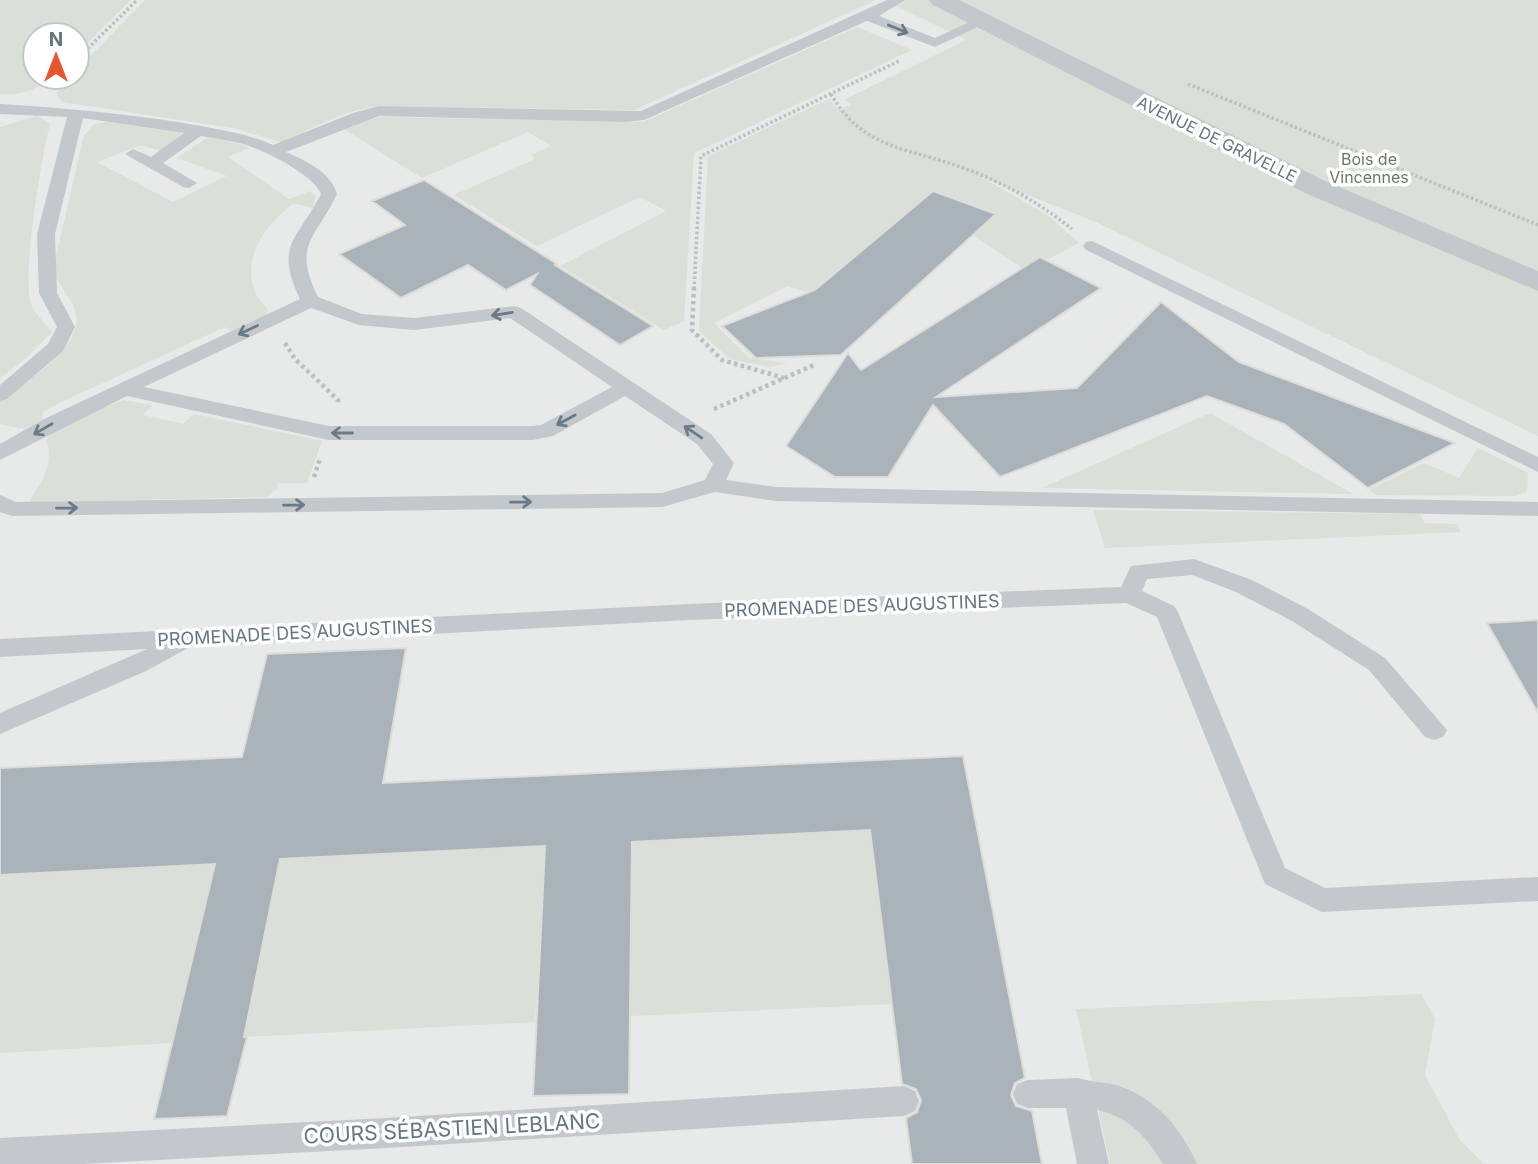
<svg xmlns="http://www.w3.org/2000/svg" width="1538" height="1164" font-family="Inter,sans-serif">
<rect width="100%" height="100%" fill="#fafaf8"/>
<path fill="#e8e9e9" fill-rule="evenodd" d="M0,0H638L741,50L876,0H884L968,40L1538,435V1164H0ZM35,35H77V77H35Z"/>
<path fill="#dadfd7" d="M0,0H131L77,53V35H35V77H51C37,90 20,96 0,94Z
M145,0H876L634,110L380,106C345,110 314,126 283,143L233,128L62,102L56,93L71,77H77V70Z
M884,0H1538V436L1096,222L979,176L1046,214L1079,243L1048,259L1041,256L1022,268L974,236L997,213L933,190L814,289L806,292L788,286L714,323L749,358L787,363L771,367L730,359L699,331L708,156L829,99L839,111L851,104L844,100L966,40Z
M857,27L912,50L694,153L684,321L664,330L560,266L666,211L640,197L537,246L454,195L535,159L531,155L551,146L528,132L422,178L342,128L380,117L643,122Z
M37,116L50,124C42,155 20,281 32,306C36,315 46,324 52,332L25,359L0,378V127Z
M108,122L182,133L161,151L141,145L97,162L173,202L227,176L177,158L208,137L245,145L249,148L228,157L289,199L310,191L316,196L313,208L294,203C267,224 241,255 255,292C258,299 264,304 268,310L265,316L232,332L225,327L57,404L43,412L42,420L24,429L0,424V401C24,383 83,348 76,314C73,299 58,285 53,270L84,135L94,124Z
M123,400L152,405L143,415L183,424L194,414L322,441L307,483H278L277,489L267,497L29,502C42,481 55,464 46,439L56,427Z
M1210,413L1353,494L1042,488Z
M1478,448L1528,473L1527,491L1516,496L1376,495L1369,490L1424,463L1459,478Z
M1093,510L1420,514L1425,523L1457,524L1461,532L1105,548Z
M870,830L893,1004L630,1016L632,842Z
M545,846L535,1022L244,1037L280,859Z
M215,864L173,1043L0,1053V875Z
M1421,994L1435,1019L1425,1075L1459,1139L1484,1164H1110L1076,1009Z"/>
<path fill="#aab3b9" stroke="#dcdcda" stroke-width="2" d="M424,180L557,264L555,265L653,326L620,345L530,285L537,274L506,290L468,265L401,298L339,254L405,225L372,201Z
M933,191L996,214L841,355L756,358L722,326L815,290Z
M1040,257L1101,288L936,397L1077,388L1161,302L1239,362L1455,443L1368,488L1284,424L1207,396L1000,477L933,405L888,477H835L786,446L848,353L861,370Z
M1538,620V713L1487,623Z
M406,648L383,783L963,756L1025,1078L1015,1083L1011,1095L1016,1106L1032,1111L1042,1164H912L906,1118L917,1112L921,1100L916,1089L902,1084L870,830L632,842L629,1094L533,1096L545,846L280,859L244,1037H247L227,1116L154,1119L215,864L0,875V768L242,757L267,654Z"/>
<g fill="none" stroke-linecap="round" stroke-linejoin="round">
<path stroke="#bbbfc2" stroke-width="3.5" stroke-dasharray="2.5 2.5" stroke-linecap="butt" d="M77,59L137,0
M1188,84L1538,225
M831,94C864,152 913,148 969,170C1006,184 1041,204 1072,229
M694,289L701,156L901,60"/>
<path stroke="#bbbfc2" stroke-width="4.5" stroke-dasharray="3.5 3.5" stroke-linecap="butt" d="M694,287L692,330L722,360L784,378
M285,343L295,359L338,400L337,404
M714,409L814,365
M314,477L320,459"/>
<path fill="#c3c8cc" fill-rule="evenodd" d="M887,0H905L879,16L935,38L978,18L983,17L990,21L935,47L867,21L644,120L626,122L379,116L286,152C306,161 331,172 337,194C315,240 292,244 318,297L362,314L414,318L514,306L521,308L711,434L734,463L726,480L776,487L1538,502V516L776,501L715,492L662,507L12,516L0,512V495L16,502L662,493L705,480L713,464L697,444L625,396L553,436L533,440H329L127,396L0,460V444L44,419L300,299C274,244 297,241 321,194C315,175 259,147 239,143C227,140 213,138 201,136L163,163L197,183L189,188L183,187L125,154L133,149L151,157L184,133L83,118L55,234L57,293L75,327L63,351L7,399L0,401V385L48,344L57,327L39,293L37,234L67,117L0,114V104C63,108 122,113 184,123C214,129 244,132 273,145L353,113L379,106L641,111ZM311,308L359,325L414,330L510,318L612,387L541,425L533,426H329L144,387Z
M1092,241L1538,457V472L1086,250L1083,246L1086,242Z
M1194,559L1252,580L1308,609L1385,658L1447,730L1443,737L1434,740L1425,737L1369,670L1292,621L1236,592L1192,575L1147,579L1142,591L1174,606L1178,612L1285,868L1325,888L1538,877V901L1322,912L1265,884L1157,617L1126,603L689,620L190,647L146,671L0,734V713L147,649L0,657V639L689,604L1121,587L1131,566Z
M1078,1078C1090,1082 1104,1082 1116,1085C1155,1097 1181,1128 1197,1164H1163C1147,1137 1128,1116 1097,1110L1109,1164H1077L1066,1108H1028L1017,1104L1013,1094L1017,1084L1028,1080Z
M904,1086L915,1091L919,1101L915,1111L904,1116L386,1148L83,1164H0V1138L386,1118Z"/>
<path fill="#c3c8cc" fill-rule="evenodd" d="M929,0H959L1325,181L1538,271V291L1305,193L933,5Z"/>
</g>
<defs><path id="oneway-shaft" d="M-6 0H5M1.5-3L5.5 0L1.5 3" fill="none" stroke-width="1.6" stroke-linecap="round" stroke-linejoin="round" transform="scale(1.75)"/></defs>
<g stroke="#6a7a87">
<use href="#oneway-shaft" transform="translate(898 29) rotate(22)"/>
<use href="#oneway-shaft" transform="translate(502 314) rotate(171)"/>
<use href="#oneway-shaft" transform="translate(248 330) rotate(155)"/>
<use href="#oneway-shaft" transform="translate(566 420) rotate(151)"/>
<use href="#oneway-shaft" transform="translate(43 429) rotate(150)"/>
<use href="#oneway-shaft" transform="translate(693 432) rotate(-146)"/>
<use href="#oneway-shaft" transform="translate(342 433) rotate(180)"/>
<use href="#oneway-shaft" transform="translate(521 502) rotate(-1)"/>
<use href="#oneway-shaft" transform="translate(294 505) rotate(-1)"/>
<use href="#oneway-shaft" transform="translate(67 508) rotate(-1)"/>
</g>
<g text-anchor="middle" stroke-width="7" stroke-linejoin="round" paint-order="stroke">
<g font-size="16" fill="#657683" stroke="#fff">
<text transform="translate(1217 139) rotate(26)" y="6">AVENUE DE GRAVELLE</text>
</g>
<g font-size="16" fill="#687a64" stroke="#fff">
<text x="1369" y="165">Bois de<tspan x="1369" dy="18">Vincennes</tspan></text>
</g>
<g font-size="18" fill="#657683" stroke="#fff">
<text transform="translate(862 606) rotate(-2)" y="6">PROMENADE DES AUGUSTINES</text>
<text transform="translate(295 633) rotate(-3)" y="6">PROMENADE DES AUGUSTINES</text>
</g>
<g font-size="21" fill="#657683" stroke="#fff">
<text transform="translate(452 1129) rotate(-3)" y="7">COURS SÉBASTIEN LEBLANC</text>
</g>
</g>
<g transform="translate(56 56)"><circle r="33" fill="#ffffff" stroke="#c1c8cd" stroke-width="2"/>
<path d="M0-5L12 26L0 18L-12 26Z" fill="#e4572e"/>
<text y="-10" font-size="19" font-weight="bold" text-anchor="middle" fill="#657683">N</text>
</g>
</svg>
